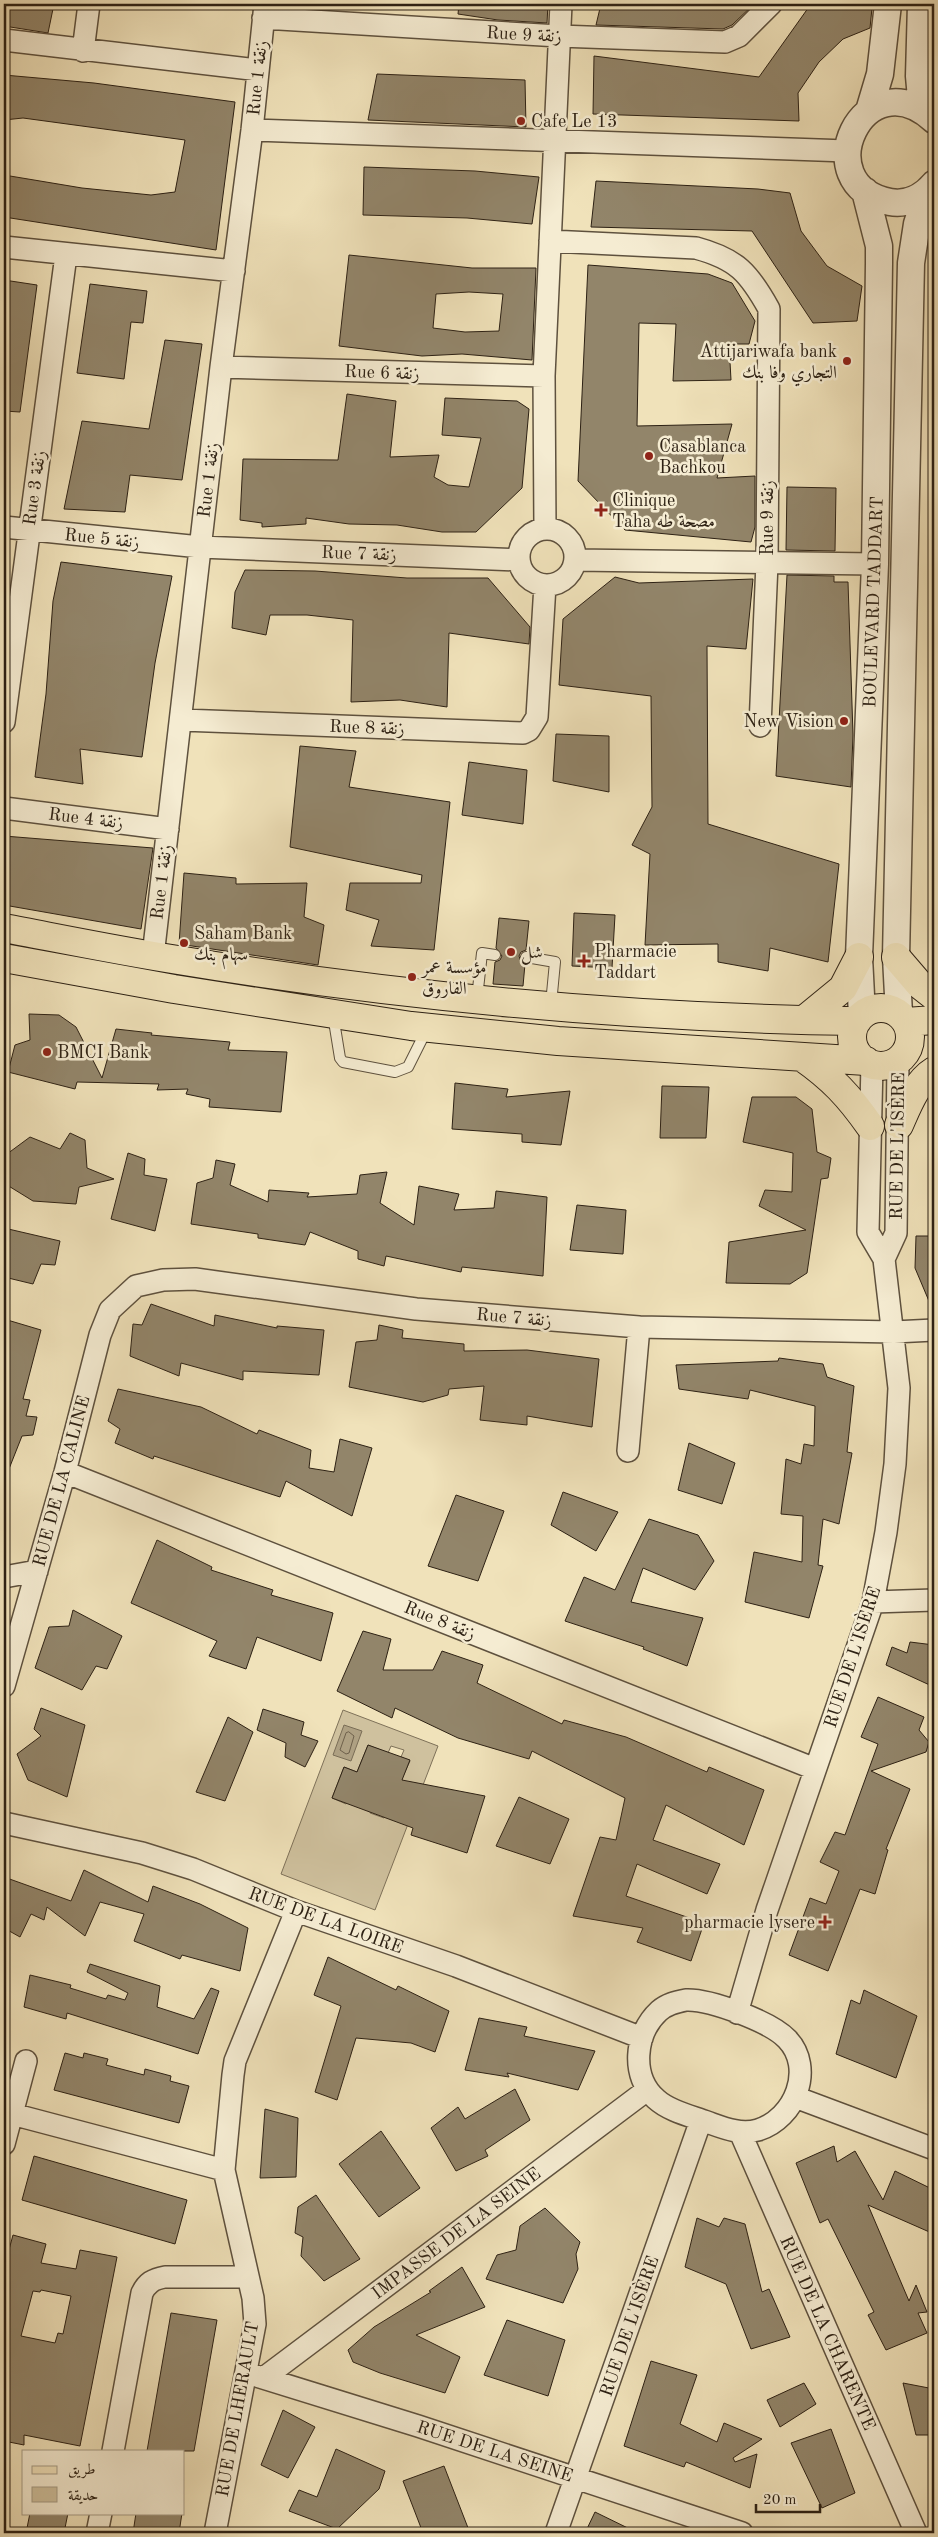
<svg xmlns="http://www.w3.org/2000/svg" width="938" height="2537" font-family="'Old Standard TT',Amiri,serif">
<rect width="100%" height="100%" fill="#f0e2ba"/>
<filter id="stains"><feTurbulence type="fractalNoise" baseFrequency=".004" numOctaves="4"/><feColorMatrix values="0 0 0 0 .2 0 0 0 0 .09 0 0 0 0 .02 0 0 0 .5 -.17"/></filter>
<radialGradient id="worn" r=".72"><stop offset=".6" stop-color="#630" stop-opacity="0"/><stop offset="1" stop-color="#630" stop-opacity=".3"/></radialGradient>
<path fill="#cfc19e" stroke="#7e7159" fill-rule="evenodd" d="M343,1710L438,1746L375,1910L281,1874ZM368,1745L388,1753L391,1746L404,1750L401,1757L410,1761L384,1818L370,1813L371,1809L348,1800L346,1804L332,1798L344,1767L357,1772Z"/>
<path fill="#aea082" stroke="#7a6d56" d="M344,1725L362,1731L351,1761L333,1755Z"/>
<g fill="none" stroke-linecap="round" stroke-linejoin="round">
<path stroke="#6e604b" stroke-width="1" d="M349,1732L354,1736L349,1753L346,1754L340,1750L346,1733Z"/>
</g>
<path fill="#92856a" stroke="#2d2114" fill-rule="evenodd" d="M10,4H54L48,33L4,26V6L9,7Z
M459,4H548L547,23L498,20L458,14Z
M601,4H754L732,25L723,29L596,25Z
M811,4H872V8L870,28L843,39L819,62L798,93L799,121L593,114L594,56L759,77Z
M377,74L525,80L526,127L368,120Z
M4,75L94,83L235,102L216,250L4,217V175L82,188L151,195L175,192L185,140L23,118L4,120Z
M364,167L475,171L539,177L532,224L467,218L363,215Z
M596,181L758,189L790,193L801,231L827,266L862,286L857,321L813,323L752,231L591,227Z
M349,255L472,268H536L532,360L462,354L422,356L339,346ZM469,292L503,294L499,331L465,332L433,328L436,294Z
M588,265L708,274L732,283L755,321L749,344H729L731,380L673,381L676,324L639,323L637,426L732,424L717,478L755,476V527L751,542L625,530L578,481Z
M4,280L37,285L20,412L4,411Z
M90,284L147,291L143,323L131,322L124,379L77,373Z
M165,340L202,344L182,480L130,475L125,512L64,509L82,421L149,429Z
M347,394L396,401L390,457L439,455L434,477L448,485L469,487L481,438L442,435L445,398L517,401L529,409L522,488L476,532H442L397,525L349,524L306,518V524L262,527V523L240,520L243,459L338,460Z
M787,487L836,488L835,551L786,550Z
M61,562L172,576L155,663L142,757L80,749L83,784L35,777L46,694L53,601Z
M245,570L315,571L407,578H488L530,627L529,644L449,633L447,707L400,700L351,702L353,620L307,615H270L266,635L232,628L235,592Z
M787,575L834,576V582H848L853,735L851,787L776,776Z
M615,577L639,583L753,579L746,649L707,646L708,824L839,864L828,962L770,948L768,971L718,962V944L645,945L650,854L632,845L652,807L651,696L559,685L563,619Z
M556,734L609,736V792L553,781Z
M300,746L356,751L349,787L450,802L434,950L371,946L379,920L346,910L350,883H421L422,875L290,847Z
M469,762L527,770L523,824L462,815Z
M4,836L153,848L141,929L4,905Z
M184,873L236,878V884L307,883L304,917L324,925L318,965L179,944Z
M574,913L615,915L612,968L572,966Z
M499,918L529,921L526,950L521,952L519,956L521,962L525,964L523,986L493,984L495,962L500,960L502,956L496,948Z
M29,1014L59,1015L76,1027L102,1078L116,1029L152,1033L151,1035L230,1042L228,1050L287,1052L281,1112L209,1107L210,1099L186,1094L188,1089L157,1090L159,1084L77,1082L75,1089L8,1072L15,1045L30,1040Z
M455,1083L508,1089L506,1097L570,1091L561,1145L522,1142V1134L452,1129Z
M662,1086L709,1087L706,1138H660Z
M752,1097H796L812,1109L817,1152L831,1158L828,1178L821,1179L807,1273L790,1284L726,1283L729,1242L806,1230L759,1206L765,1190L792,1192L793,1153L743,1142Z
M70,1133L85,1140L87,1168L114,1179L79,1187L76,1204L33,1201L7,1185V1154L30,1137L60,1149Z
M128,1153L145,1159L144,1175L167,1179L155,1231L111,1219Z
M216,1160L235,1164L230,1185L268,1202L269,1190L309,1193L307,1197L357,1194L360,1175L387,1172L380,1203L414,1225L419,1186L459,1194L454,1210L494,1208L496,1191L547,1197L543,1276L462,1267L461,1272L386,1256L384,1266L358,1259V1251L310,1232L305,1245L258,1238V1234L191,1224L197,1183L213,1178Z
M577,1205L626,1210L623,1254L570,1250Z
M4,1228L60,1241L55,1265L41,1264L33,1284L4,1277Z
M916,1236H934V1313L915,1268Z
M151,1304L214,1326L215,1315L277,1328V1326L324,1330L319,1375L243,1371V1380L181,1363L179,1376L130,1356L133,1324L142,1325Z
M4,1319L41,1330L23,1399L30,1400L26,1416L37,1417L33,1435L22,1436L5,1479Z
M379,1325L403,1330L402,1338L464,1344V1351L527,1350L599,1359L592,1427L527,1416V1425L480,1420L484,1386L449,1389L448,1395L423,1402L349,1387L356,1342L377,1340Z
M779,1358L823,1364L827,1377L854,1386L847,1452L852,1453L839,1524L823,1519L818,1565L823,1566L809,1618L745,1602L754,1552L802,1562L803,1516L781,1514L786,1459L801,1464L804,1444L814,1446L815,1406L750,1390L748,1399L679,1389L676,1365L778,1361Z
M118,1389L201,1407L257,1434L259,1430L311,1450L309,1468L334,1472L340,1439L372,1448L352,1516L286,1481L280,1497L154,1456L153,1459L115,1443L120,1429L108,1421Z
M689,1443L735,1463L722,1504L678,1490Z
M563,1492L618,1512L596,1551L551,1525Z
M456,1495L504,1511L478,1581L428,1566Z
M649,1519L698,1535L714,1561L695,1590L643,1568L631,1602L703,1618L687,1666L643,1649L644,1647L565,1621L584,1577L615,1590Z
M157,1540L212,1567L211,1570L273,1590L271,1595L333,1613L321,1661L257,1637L246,1669L209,1656L217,1641L131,1603Z
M73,1610L122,1636L107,1669L96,1666L82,1690L35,1668L49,1627L69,1626Z
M363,1631L391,1639L383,1670H433L442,1651L483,1665L477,1683L562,1724L564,1720L626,1737L707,1772L709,1767L764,1790L744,1845L666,1805L653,1840L720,1864L707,1894L637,1864L626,1896L704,1923L691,1961L637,1942L643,1928L573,1916L600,1837L616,1840L625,1798L532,1751L529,1759L458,1738L395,1708L392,1718L337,1691Z
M910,1642L934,1645V1687L886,1665L892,1647L907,1653Z
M878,1697L924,1717L919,1730L929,1742L926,1752L871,1771L910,1789L886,1849L888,1850L875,1894L860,1889L828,1971L789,1955L810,1898L826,1904L839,1871L820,1862L835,1832L845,1835L878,1744L861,1737Z
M41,1708L85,1725L67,1797L28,1780L17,1754L41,1736L34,1729Z
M263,1709L304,1722L301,1735L318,1741L305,1767L285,1757L286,1743L257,1730Z
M228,1717L253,1732L225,1801L196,1792Z
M368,1745L410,1760L402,1780L485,1796L467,1853L411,1835L413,1828L332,1798L344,1767L357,1772Z
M519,1797L569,1819L550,1864L496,1846Z
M84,1870L148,1902L153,1886L200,1904L248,1928L240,1971L182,1955L180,1959L134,1941L144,1914L100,1902L85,1936L47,1907L44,1920L31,1914L20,1937L4,1928V1877L71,1901Z
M328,1957L396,1990L398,1986L449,2011L435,2052L411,2043L356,2038L337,2100L315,2092L341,2006L314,1995Z
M90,1964L160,1986L157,2007L194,2019L211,1988L219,1991L198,2054L67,2013L66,2019L24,2007L30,1975L71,1985L70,1988L106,1999L108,1995L125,2000L128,1993L87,1972Z
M864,1990L917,2016L896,2078L836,2054L851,2000L860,2004Z
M479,2018L527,2027L524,2036L595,2051L578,2090L507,2073L509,2077L465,2070Z
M65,2053L83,2058L84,2053L108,2059L106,2065L144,2075L145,2069L171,2076L170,2081L189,2086L179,2123L54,2090Z
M515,2089L530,2120L485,2150L488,2156L456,2171L431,2128L458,2107L465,2119Z
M265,2109L298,2118L296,2177L260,2178Z
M381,2131L420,2188L379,2217L339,2164Z
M834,2146L837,2162L855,2151L883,2200L895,2171L934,2190V2234L868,2205L909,2301L916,2285L927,2312L918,2313L927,2333L886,2350L868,2315L874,2312L828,2219L820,2223L796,2163Z
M34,2156L187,2200L175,2244L22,2200Z
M316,2195L360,2259L324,2281L301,2256L303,2237L295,2233L298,2207Z
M545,2208L580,2242L576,2254L578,2269L563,2303L486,2279L497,2255L516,2250L520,2226Z
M697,2218L719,2227L724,2218L745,2224L762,2292L769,2289L790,2337L751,2349L726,2284L685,2267Z
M13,2235L46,2244L41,2263L76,2269L80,2250L117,2257L80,2446L24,2435V2445L4,2441V2268ZM41,2290L71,2296L63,2334L58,2333L55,2343L21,2336L33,2291L40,2292Z
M462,2267L485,2307L416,2335L460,2357L445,2393L380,2373L353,2362L348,2350L374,2327L431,2292L429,2291Z
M171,2313L217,2320L194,2451H147Z
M507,2320L565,2340L548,2396L484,2375Z
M651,2361L697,2375L680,2424L717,2442L724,2423L762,2439L733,2458L735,2462L757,2454L750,2488L686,2462L684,2467L624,2446Z
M804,2383L816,2404L780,2427L767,2400Z
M903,2383L934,2389V2435H916Z
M283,2410L315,2427L288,2478L261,2465Z
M831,2429L855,2493L822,2508L791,2443Z
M336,2449L385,2471L379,2489L337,2529L289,2511L299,2490L317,2497Z
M444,2466L470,2533H423L403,2481Z
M595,2512L638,2533H585Z
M30,2513H68L64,2533H26Z
M136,2513H182L179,2533H133Z"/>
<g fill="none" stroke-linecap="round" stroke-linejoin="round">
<g stroke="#5e513e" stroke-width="12">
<path id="service" d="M526,957L555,962L551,1004
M477,998L482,953L495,955
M333,1015L340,1058L343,1062L395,1072L408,1067L427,1029"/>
</g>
<g stroke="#5e513e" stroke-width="24">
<path id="minor" d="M263,18L559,36L725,42L739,36L771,4
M4,40L258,70
M83,51L89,4
M252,130L847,151
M550,241L696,248C737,259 749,273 769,309L767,563L760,726
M4,247L234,271
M221,367L544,376
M4,527L200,547L519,560
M545,529L544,376L561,4
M519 557a28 28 0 1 1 56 0a28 28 0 1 1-56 0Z
M575,560L875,564
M182,720L523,733L529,730L537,717L545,585
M4,722L66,255
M4,808L168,829
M153,956L221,367L252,130L265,4
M884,1259L896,1233L898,1060
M628,1451L639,1327
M65,1472L815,1769
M4,1577L37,1571
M873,1602L934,1600
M4,1686L65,1472L100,1335L110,1310L136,1286L163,1280L195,1279L416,1309L639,1327L894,1332L934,1330
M4,1823L142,1853L193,1869L296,1911L456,1966L642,2038
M686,2000C710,1999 771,2022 787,2039C815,2068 795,2119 758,2130C740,2135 724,2128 707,2122C691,2116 669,2111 656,2099C631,2077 634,2034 659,2011C667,2004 676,2002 686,2000Z
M737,2013L767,1910L873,1602L886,1532L895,1464L899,1388L884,1259L868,1232L872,1064
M795,2097L934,2149
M12,2114L224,2170
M740,2132L916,2533
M4,2144L26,2061
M247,2373L418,2426L742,2533
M265,2377L647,2090
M113,2451L142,2293C147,2283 153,2279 165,2277H247
M97,2533L101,2513
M215,2533L255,2324L253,2298L224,2170L233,2075L235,2061L296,1911
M556,2533L701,2120"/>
</g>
<g stroke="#5e513e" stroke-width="29">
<path id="tertiary" d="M921,4L919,76L922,109
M869,111L880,74L888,4
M934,120C864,56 804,185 890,202C907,205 923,197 934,184
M899,1014L896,957L911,263L917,224L927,193
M862,1015L859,957L875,564L879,263V246L865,191"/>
</g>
<g stroke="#2d2114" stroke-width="30">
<path id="primary" d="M4,928C62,939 120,951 178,960C402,997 630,1018 857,1021
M896,957L920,985L934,996
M4,958L174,989L411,1026L558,1041L866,1061
M852 1037a29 29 0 1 1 58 0a29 29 0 1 1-58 0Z
M804,1020L843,988L859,957
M906,1022L934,1020
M802,1057C832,1078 849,1096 870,1126
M899,1125C907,1107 916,1082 934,1071"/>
</g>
<use href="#service" stroke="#f5ecd2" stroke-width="10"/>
<use href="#minor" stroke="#f5ecd2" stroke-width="21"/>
<use href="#tertiary" stroke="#f5ecd2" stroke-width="26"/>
<use href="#primary" stroke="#f0e2ba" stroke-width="28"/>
</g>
<g fill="#8f2418" stroke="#f5ecd2" stroke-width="2">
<circle cx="521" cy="121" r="5"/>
<circle cx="847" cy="361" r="5"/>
<circle cx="649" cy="456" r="5"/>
<path d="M598.5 502.5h5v5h5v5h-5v5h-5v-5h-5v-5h5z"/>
<circle cx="844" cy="721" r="5"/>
<circle cx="184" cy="943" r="5"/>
<circle cx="511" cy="952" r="5"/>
<path d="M581.5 953.5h5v5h5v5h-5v5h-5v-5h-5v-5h5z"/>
<circle cx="412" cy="977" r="5"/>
<circle cx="47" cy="1052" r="5"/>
<path d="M822.5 1914.5h5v5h5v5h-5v5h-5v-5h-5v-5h5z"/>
</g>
<g text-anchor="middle" stroke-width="5" stroke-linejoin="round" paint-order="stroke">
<g font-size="18" fill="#2d2114" stroke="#f5ecd2">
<text transform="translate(524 34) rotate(3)" y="6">Rue 9 زنقة</text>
<text transform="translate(257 78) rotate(-84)" y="6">Rue 1 زنقة</text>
<text transform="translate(382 372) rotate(2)" y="6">Rue 6 زنقة</text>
<text transform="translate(208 480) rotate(-83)" y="6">Rue 1 زنقة</text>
<text transform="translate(34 488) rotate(-82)" y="6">Rue 3 زنقة</text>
<text transform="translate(767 518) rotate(-90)" y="6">Rue 9 زنقة</text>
<text transform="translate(102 538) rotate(6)" y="6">Rue 5 زنقة</text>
<text transform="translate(359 553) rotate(2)" y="6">Rue 7 زنقة</text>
<text transform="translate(873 602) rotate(-88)" y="6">BOULEVARD TADDART</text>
<text transform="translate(367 727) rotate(2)" y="6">Rue 8 زنقة</text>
<text transform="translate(86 818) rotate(7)" y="6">Rue 4 زنقة</text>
<text transform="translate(161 882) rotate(-83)" y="6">Rue 1 زنقة</text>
<text transform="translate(897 1146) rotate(-89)" y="6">RUE DE L'ISÈRE</text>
<text transform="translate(514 1317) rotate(5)" y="6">Rue 7 زنقة</text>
<text transform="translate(61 1481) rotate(-75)" y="6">RUE DE LA CALINE</text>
<text transform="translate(440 1620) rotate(22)" y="6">Rue 8 زنقة</text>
<text transform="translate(852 1657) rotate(-72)" y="6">RUE DE L'ISÈRE</text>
<text transform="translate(326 1920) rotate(20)" y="6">RUE DE LA LOIRE</text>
<text transform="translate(456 2233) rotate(-37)" y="6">IMPASSE DE LA SEINE</text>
<text transform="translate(629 2326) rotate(-71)" y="6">RUE DE L'ISÈRE</text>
<text transform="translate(828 2333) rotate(66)" y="6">RUE DE LA CHARENTE</text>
<text transform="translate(237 2409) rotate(-80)" y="6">RUE DE LHERAULT</text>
<text transform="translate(495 2451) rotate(18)" y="6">RUE DE LA SEINE</text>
</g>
<g font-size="18" fill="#2d2114" stroke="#f5ecd2" text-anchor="start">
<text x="531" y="127">Cafe Le 13</text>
<text x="837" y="357" text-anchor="end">Attijariwafa bank<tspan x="837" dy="21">التجاري وفا بنك</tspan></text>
<text x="659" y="452">Casablanca<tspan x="659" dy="21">Bachkou</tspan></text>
<text x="612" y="506">Clinique<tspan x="612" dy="21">Taha مصحة طه</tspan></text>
<text x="834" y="727" text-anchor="end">New Vision</text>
<text x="194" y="939">Saham Bank<tspan x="194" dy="21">سهام بنك</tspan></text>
<text x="594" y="957">Pharmacie<tspan x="594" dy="21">Taddart</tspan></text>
<text x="521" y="958">شل</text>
<text x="422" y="973">مؤسسة عمر<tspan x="422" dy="21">الفاروق</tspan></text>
<text x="57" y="1058">BMCI Bank</text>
<text x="815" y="1928" text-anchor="end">pharmacie lysere</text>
</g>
</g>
<rect width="938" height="2537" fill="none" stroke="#f0e2ba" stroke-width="20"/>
<rect x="5" y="5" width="928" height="2527" fill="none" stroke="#2d2114" stroke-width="2.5"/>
<rect x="10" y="10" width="918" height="2517" fill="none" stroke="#2d2114"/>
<rect x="22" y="2450" width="162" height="65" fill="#f5ecd2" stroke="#a59b86"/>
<rect x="32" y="2466" width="25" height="8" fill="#f0e2ba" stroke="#a59b86"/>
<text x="68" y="2474" font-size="15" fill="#2d2114">طريق</text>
<rect x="32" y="2487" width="25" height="15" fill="#cfc19e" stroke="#a59b86"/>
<text x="68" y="2500" font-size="15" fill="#2d2114">حديقة</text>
<path d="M756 2504v8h64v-8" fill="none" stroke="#2d2114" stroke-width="2.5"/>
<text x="763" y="2504" font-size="15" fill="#2d2114" stroke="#f5ecd2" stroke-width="4" paint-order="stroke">20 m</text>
<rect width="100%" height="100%" filter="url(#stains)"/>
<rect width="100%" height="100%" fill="url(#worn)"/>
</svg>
